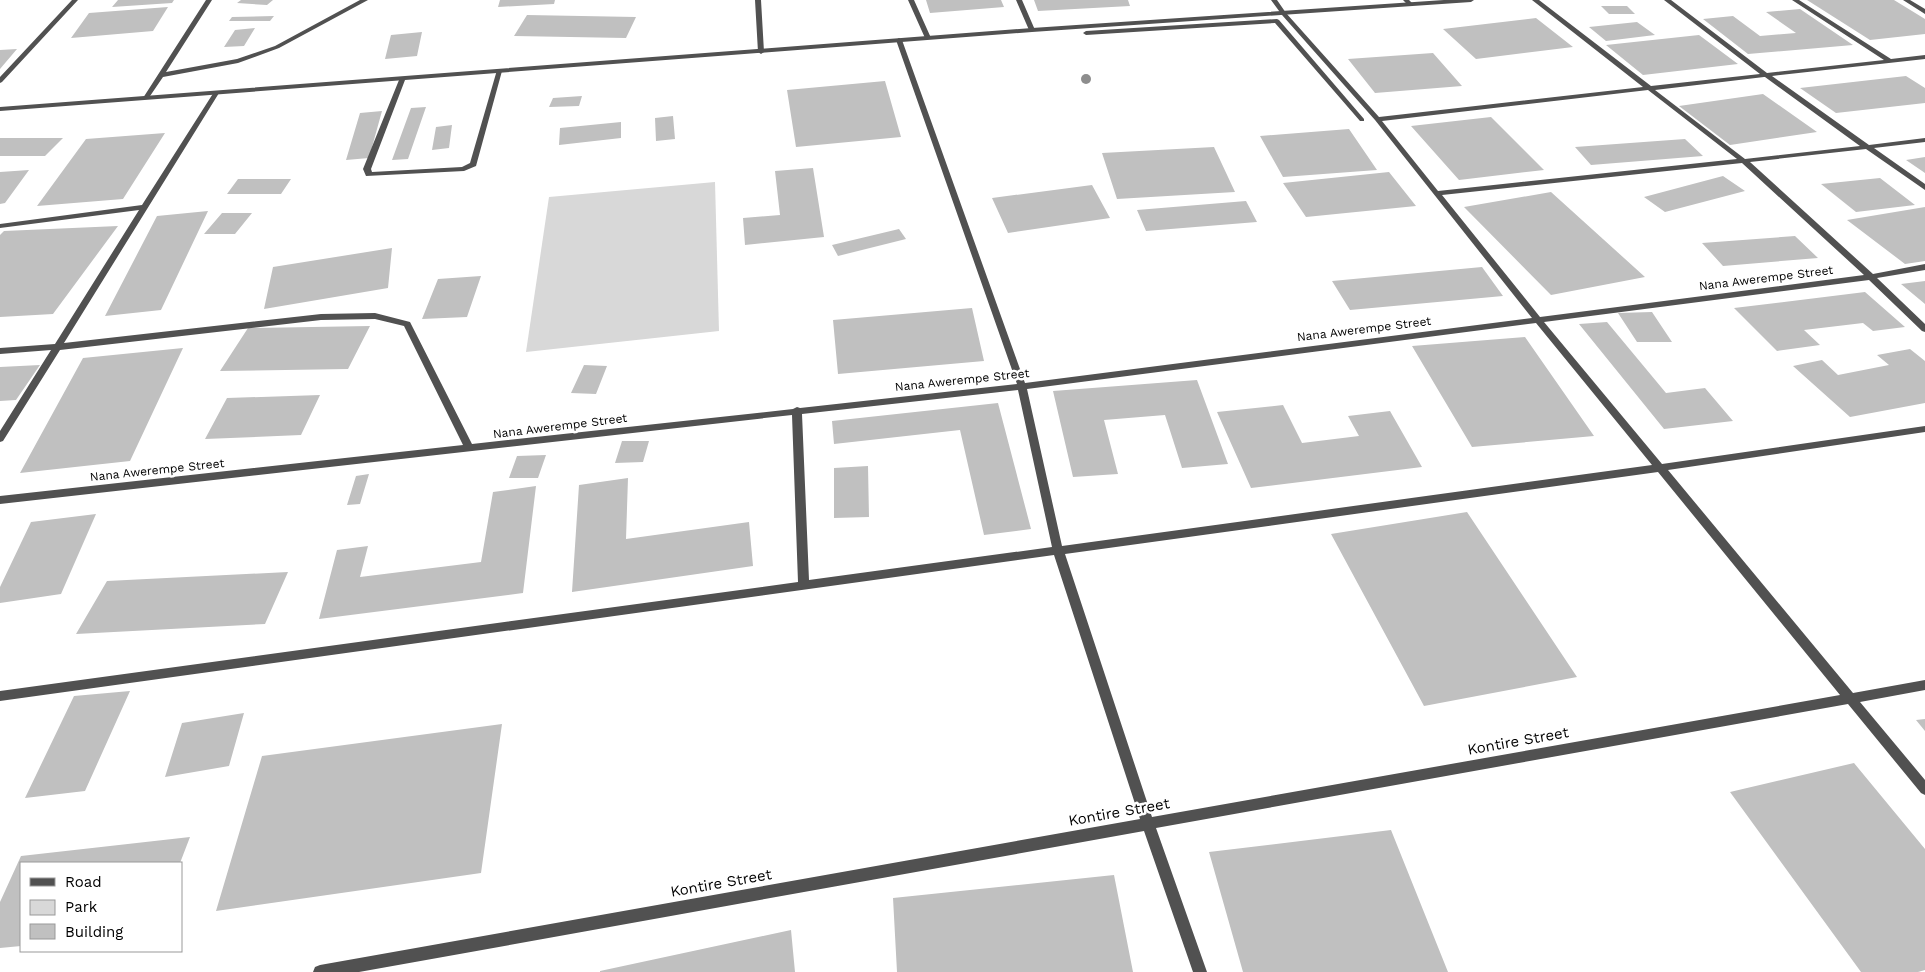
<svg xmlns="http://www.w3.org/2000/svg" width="1925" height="972" font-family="'Work Sans',sans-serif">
<rect width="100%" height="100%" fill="#fff"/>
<path fill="#d8d8d8" d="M715,182L719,331L526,352L549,197Z"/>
<path fill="#c0c0c0" d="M118,0H174L172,3L112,7Z
M241,0H273L267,5L237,3Z
M500,0H555L554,4L498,7Z
M926,0H1001L1004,7L930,13Z
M1034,0H1128L1130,6L1038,11Z
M1807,0H1894L1925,19V34L1870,40Z
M1601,6H1627L1635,14H1609Z
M168,7L153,31L71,38L89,13Z
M1800,9L1853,45L1748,54L1703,19L1733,16L1760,36L1796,33L1766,12Z
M527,15L636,17L626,38L514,36Z
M274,16L270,21H229L232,17Z
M1536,18L1573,47L1476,59L1443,29Z
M1637,22L1655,35L1606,41L1589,27Z
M255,28L244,46L224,47L235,30Z
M422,32L417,56L385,59L391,35Z
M1699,35L1738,64L1643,75L1606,45Z
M17,49L0,69V50Z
M1433,53L1462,86L1375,93L1348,59Z
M1906,76L1925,88V103L1836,113L1800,88Z
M885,81L901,137L796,147L787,90Z
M1763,94L1817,132L1730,145L1679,106Z
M582,96L579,106L549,107L553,98Z
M426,107L408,159L392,160L411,108Z
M382,111L369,158L346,160L360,113Z
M673,116L675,139L656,141L655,118Z
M1491,117L1544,170L1459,180L1411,126Z
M621,122V138L559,145L560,128Z
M452,125L449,148L432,150L436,127Z
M1349,129L1377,170L1283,177L1260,136Z
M165,133L123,199L37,206L86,139Z
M0,138H63L45,156H0Z
M1685,139L1703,156L1591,165L1575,147Z
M1214,147L1235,192L1117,199L1102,153Z
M1925,157V173L1906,160Z
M813,168L824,237L745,245L743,218L780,215L775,171Z
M29,170L5,203L0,204V172Z
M1389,172L1416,206L1306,217L1283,183Z
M1723,176L1745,191L1665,212L1644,197Z
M1880,178L1915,205L1856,212L1821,184Z
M238,179H291L281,194H227Z
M1092,185L1110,218L1008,233L992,198Z
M1551,192L1645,277L1551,295L1464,207Z
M1246,201L1257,222L1146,231L1137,210Z
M1925,207V261L1905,264L1847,220Z
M208,211L161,310L105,316L157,216Z
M222,213H252L235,234H204Z
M118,226L53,314L0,317V235L4,231Z
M899,229L906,239L838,256L832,245Z
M1795,236L1818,258L1723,266L1702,243Z
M392,248L388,288L264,309L273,267Z
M1482,267L1503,296L1350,310L1332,281Z
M481,276L467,317L422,319L438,279Z
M1925,281V304L1901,284Z
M1865,292L1905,327L1873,331L1863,323L1804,330L1820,345L1777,351L1734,308Z
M972,308L984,361L838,374L833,320Z
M1652,312L1672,342H1637L1618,313Z
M1607,322L1666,393L1705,388L1733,421L1664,429L1579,324Z
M370,326L348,369L220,371L248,328Z
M1525,337L1594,436L1472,447L1412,346Z
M183,348L130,461L20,473L83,358Z
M1910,349L1925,361V403L1850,417L1793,366L1822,360L1838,375L1889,365L1877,355Z
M40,365L16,400L0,401V367Z
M584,365L607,366L596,394L571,393Z
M1197,380L1228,464L1182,468L1165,415L1104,420L1118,474L1073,477L1053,391Z
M320,395L301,435L205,439L227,398Z
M998,403L1031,529L984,535L960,430L834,444L832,421Z
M1283,405L1302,443L1359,436L1348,416L1390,411L1422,467L1251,488L1217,412Z
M622,441H649L643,462L615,463Z
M546,455L538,478H509L517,456Z
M868,466L869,517L834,518V468Z
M369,474L360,504L347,505L356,476Z
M628,478L626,539L749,522L753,566L572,592L579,485Z
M536,486L523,593L319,619L337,550L368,546L360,577L481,562L493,492Z
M1467,512L1577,677L1424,706L1331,534Z
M96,514L61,594L0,603V587L31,522Z
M288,572L265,624L76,634L107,581Z
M130,691L85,791L25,798L74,696Z
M244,713L229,766L165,777L182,723Z
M1925,719V731L1916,720Z
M502,724L481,873L216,911L262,756Z
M1854,763L1925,849V970L1918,972H1861L1730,792Z
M1391,830L1448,972H1243L1209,852Z
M190,837L180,863H21V946L0,948V902L21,856Z
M1114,875L1133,972H897L893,898Z
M791,930L795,972H600V971Z"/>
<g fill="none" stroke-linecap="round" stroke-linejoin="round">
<path fill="#515151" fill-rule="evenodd" d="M497,70L502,71L476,166L464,171L366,176L363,169L399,80L402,78L405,80L371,169L372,172L462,167L470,163Z"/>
<path fill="#515151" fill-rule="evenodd" d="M72,0H78L2,82L0,83V77Z
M206,0H212L166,72L237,59L275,46L360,0H368L279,48L238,63L163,77L148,99H144L143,98Z
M755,0H761L764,52L761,54L758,52Z
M908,0H914L931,38L930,39L925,38Z
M1016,0H1022L1035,30L1034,31L1029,30Z
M1271,0H1277L1286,13L1379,117L1643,87L1532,0H1539L1651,86L1760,74L1664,0H1671L1767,73L1884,60L1792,0H1799L1891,59L1925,55V59L1772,76L1869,145L1925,138V142L1874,148L1925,184V190L1866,149L1750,162L1873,274L1925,264V270L1877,278L1925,324V332L1922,331L1869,280L1544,322L1662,464L1925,426V432L1668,470L1853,693L1925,680V690L1860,702L1925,780V795L1921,793L1848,704L1156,828L1207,972H1193L1144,831L359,972H313L315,967L320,965L1140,819L1054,555L0,701V691L798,582L792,415L0,504V496L463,445L404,326L375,319L321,320L60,350L3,441L0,442V431L51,350L0,354V348L55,344L139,210L0,228V224L142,205L214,92L219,93L64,343L321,314L375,313L410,322L472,444L793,409L797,407L800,408L1017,384L896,40L899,38L902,40L1025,383L1532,318L1375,120L1282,15ZM1764,77H1765L1860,146L1745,159L1655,90ZM1648,90L1737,159L1438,191L1382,121ZM1742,163L1864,275L1540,317L1442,195ZM1536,323L1652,465L1062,546L1027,389ZM1018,390L1052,547L809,580L802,414ZM1658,472L1840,695L1152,817L1065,554Z
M1403,0H1409L1413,4L1408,5Z
M1903,0H1910L1925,9V14Z
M1277,19L1279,20L1364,119V121H1360L1275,23L1086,35L1083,33L1086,31Z"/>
<path fill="#515151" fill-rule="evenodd" d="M1444,0H1474L1471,2L1032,32L0,111V107L1032,28Z"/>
</g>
<circle fill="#8d8d8d" cx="1086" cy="79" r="5"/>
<g text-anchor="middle" stroke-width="5" stroke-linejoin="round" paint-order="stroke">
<g font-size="12" fill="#000" stroke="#fff">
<text transform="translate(1766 278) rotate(-7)" y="4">Nana Awerempe Street</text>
<text transform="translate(1364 329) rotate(-7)" y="4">Nana Awerempe Street</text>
<text transform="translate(962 380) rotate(-6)" y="4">Nana Awerempe Street</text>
<text transform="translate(560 426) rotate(-7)" y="4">Nana Awerempe Street</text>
<text transform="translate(157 470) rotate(-6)" y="4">Nana Awerempe Street</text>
</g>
<g font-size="15" fill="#000" stroke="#fff">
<text transform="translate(1518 741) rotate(-10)" y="5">Kontire Street</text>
<text transform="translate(1119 812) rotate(-10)" y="5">Kontire Street</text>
<text transform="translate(721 883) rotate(-10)" y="5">Kontire Street</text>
</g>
</g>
<rect x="20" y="862" width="162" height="90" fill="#ffffff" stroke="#999999"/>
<rect x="30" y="878" width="25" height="8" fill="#515151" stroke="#999999"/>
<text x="65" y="887" font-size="15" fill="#000000">Road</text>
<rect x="30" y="900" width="25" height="15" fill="#d8d8d8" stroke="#999999"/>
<text x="65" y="912" font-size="15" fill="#000000">Park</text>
<rect x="30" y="924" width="25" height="15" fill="#c0c0c0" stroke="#999999"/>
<text x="65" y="937" font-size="15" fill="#000000">Building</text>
</svg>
